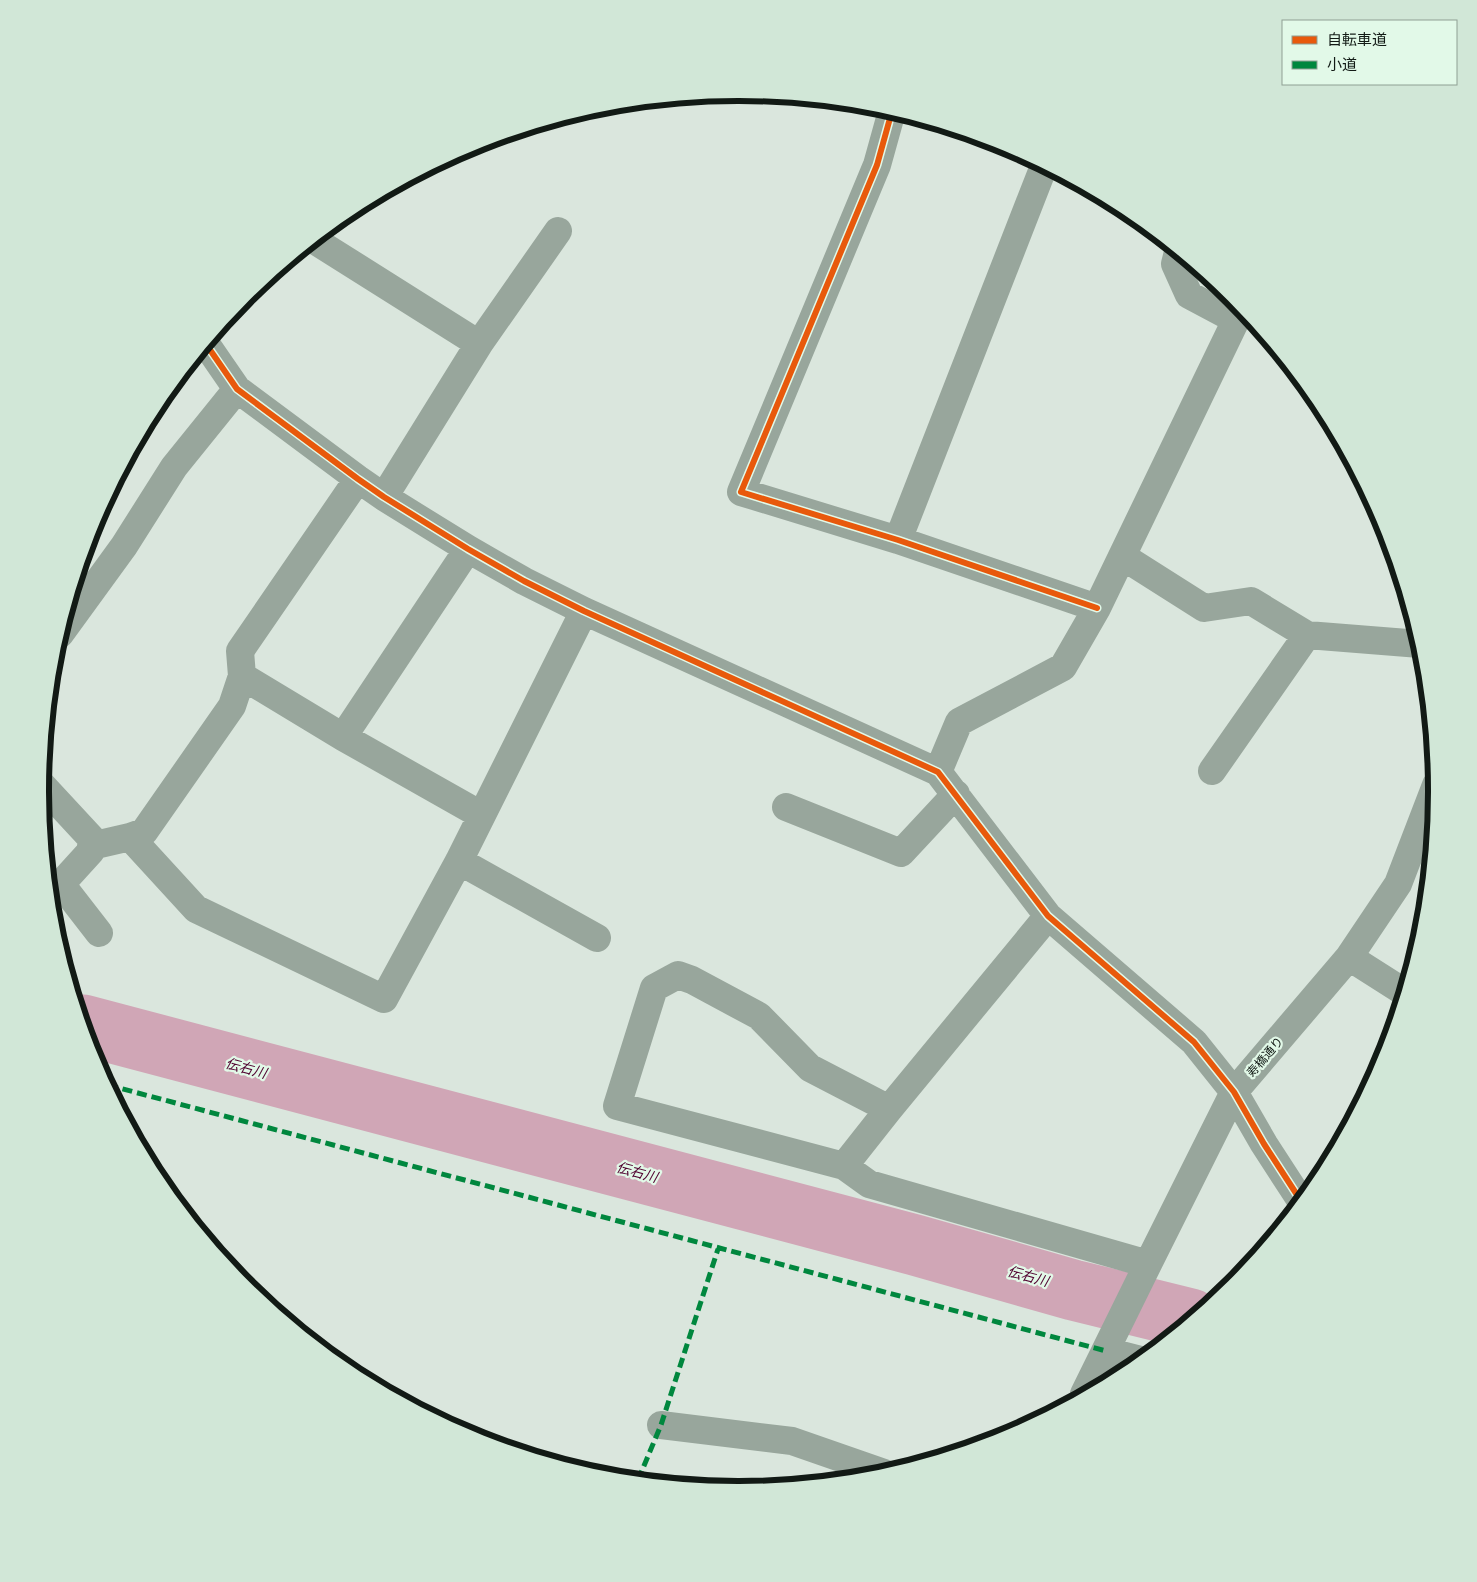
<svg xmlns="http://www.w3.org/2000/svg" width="1477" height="1582" font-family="'Crimson Pro','Noto Sans JP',serif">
<rect width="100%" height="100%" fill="#dae6dd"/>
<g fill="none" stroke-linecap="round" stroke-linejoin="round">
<path stroke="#d0a6b6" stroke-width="61" d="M83,1025L915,1245L1073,1290L1191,1319"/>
<path stroke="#98a69c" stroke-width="28" d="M892,111L877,165L741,492L898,540L1097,608
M314,240L479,344
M206,344L237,389L358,479L384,497L468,549L524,581L584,611L938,772L1048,916L1194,1042L1234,1092L1264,1144L1301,1201
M384,497L479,344L558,231
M898,540L1044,166
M1122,556L1204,608L1251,601L1307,635L1420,644
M60,634L124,546L174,467L237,389
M242,676L343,737L481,815
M343,737L468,549
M1212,771L1307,635
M938,772L959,722L1063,667L1097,608L1236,320L1189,295L1175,264L1178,252
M41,784L92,839L91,851L61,884L99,933
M786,807L901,853L956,794
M130,837L196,909L384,999L459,861L584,611
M91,846L130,837L144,832L232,706L242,676L240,651L358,479
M459,861L597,938
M1349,957L1404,992
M889,1109L844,1166L869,1184L1148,1264
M844,1166L617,1106L654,988L678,975L692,980L759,1016L810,1068L889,1109L1048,916
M1106,1351L1141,1360
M1084,1394L1148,1264L1234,1092L1349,957L1398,884L1436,785
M661,1425L792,1441L884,1473"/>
<path stroke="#00873e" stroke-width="5" stroke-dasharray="10 5" stroke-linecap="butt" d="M108,1085L1106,1351
M638,1480L661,1425L718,1249"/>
<g stroke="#e2f9e8" stroke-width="9">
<path id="cycleway" d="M892,111L877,165L741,492L898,540L1097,608
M206,344L237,389L358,479L384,497L468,549L524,581L584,611L938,772L1048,916L1194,1042L1234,1092L1264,1144L1301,1201"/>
</g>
<use href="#cycleway" stroke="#e8590c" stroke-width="6"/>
</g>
<g text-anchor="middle" stroke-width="4.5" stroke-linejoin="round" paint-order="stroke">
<g font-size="12" fill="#121a15" stroke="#e2f9e8">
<text transform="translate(1265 1057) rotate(-49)" y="4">寿橋通り</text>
</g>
<g font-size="14" font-style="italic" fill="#50012f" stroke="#e2f9e8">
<text transform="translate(246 1068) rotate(15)" y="5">伝右川</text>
<text transform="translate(637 1172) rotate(15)" y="5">伝右川</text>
<text transform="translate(1028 1276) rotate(15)" y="5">伝右川</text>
</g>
</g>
<path d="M0 0H1477V1582H0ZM738 101H739A689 689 0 0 1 1428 790V792A689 689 0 0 1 739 1481H738A689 689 0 0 1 49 792V790A689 689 0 0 1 738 101Z" fill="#d1e7d7" fill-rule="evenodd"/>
<path fill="none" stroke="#121a15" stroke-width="6" d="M738 101H739A689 689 0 0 1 1428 790V792A689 689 0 0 1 739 1481H738A689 689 0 0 1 49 792V790A689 689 0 0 1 738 101Z"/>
<rect x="1282" y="20" width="175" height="65" fill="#e2f9e8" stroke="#8fa094"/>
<rect x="1292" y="36" width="25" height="8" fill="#e8590c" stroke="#8fa094"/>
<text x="1327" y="45" font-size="15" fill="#121a15">自転車道</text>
<rect x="1292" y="61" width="25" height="8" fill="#00873e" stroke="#8fa094"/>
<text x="1327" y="70" font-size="15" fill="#121a15">小道</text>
</svg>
